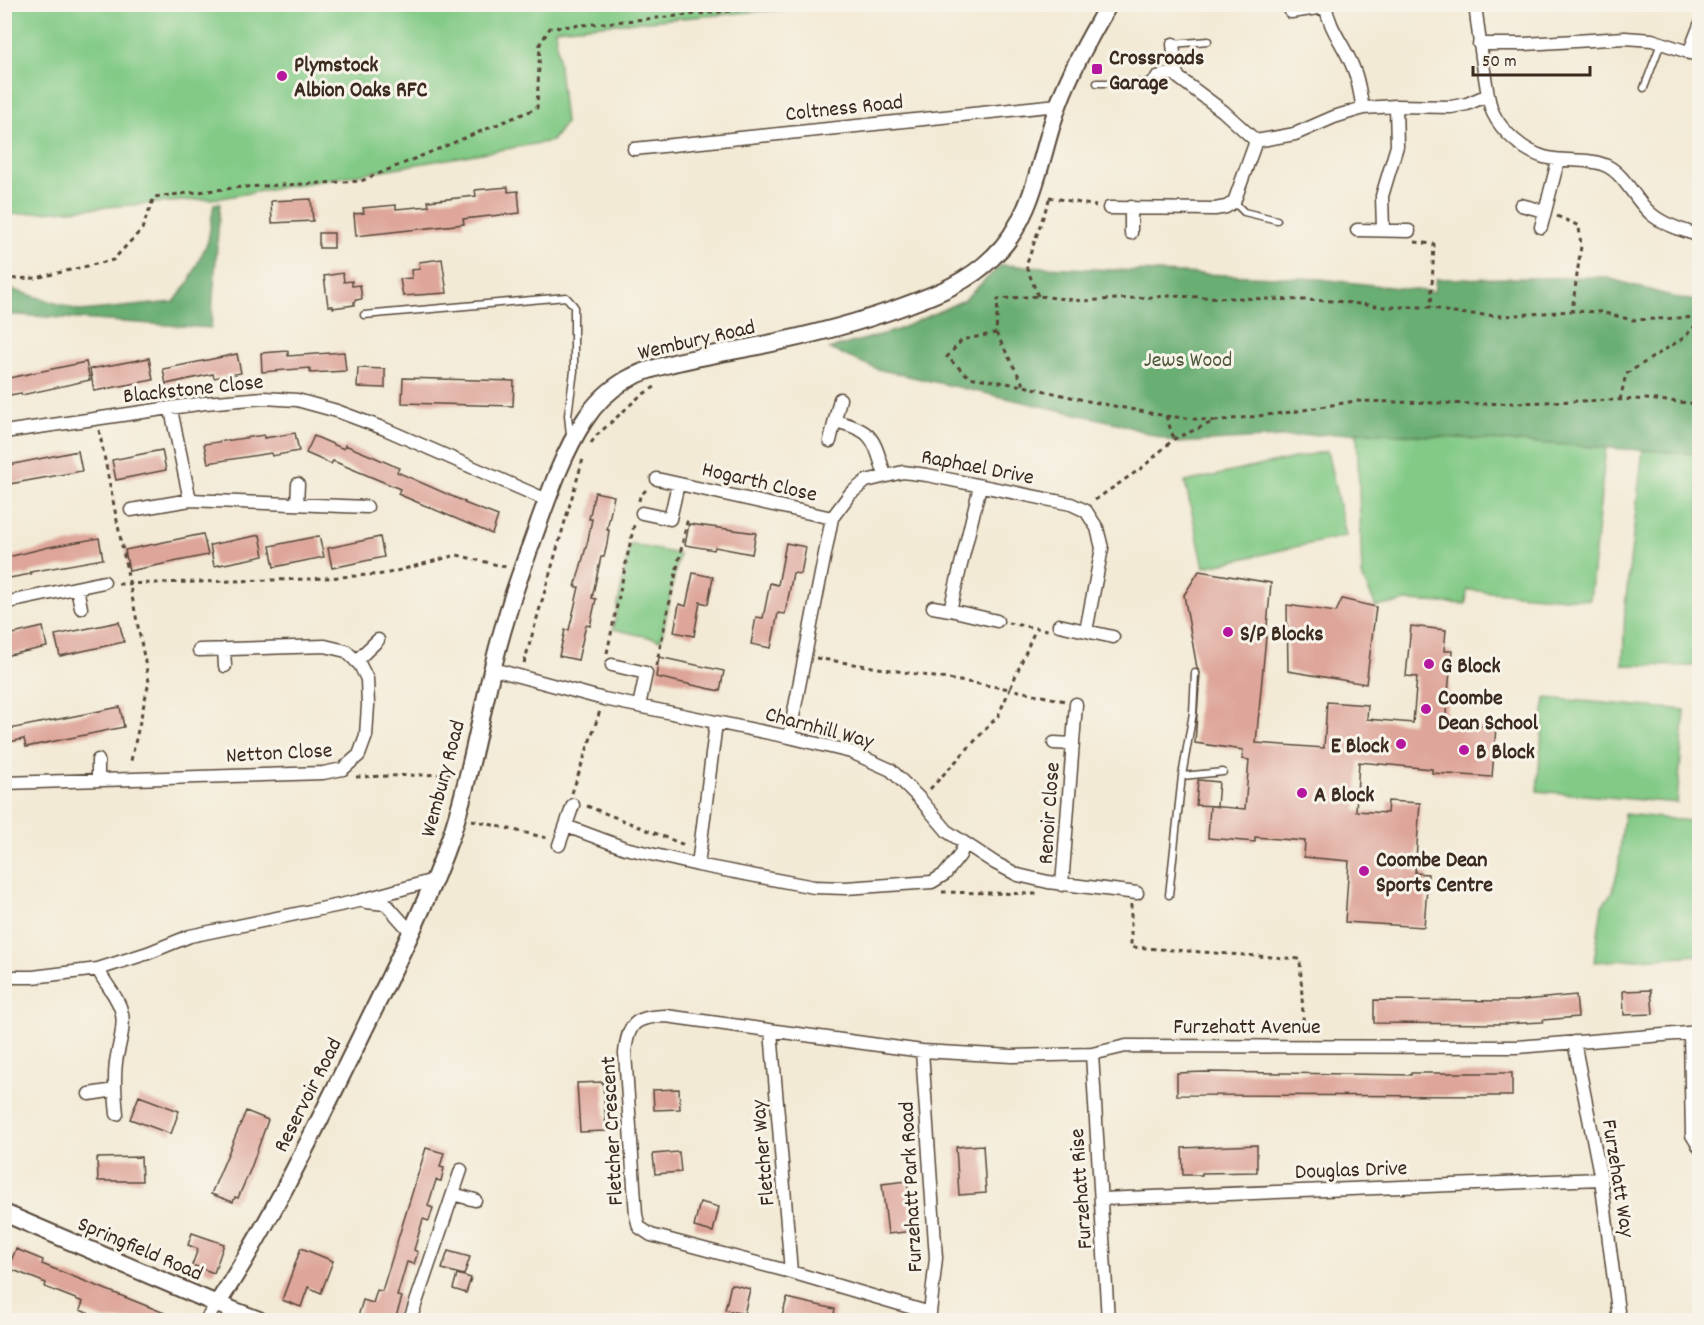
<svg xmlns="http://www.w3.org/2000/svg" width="1704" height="1325" font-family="Dekko,sans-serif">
<rect width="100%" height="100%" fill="#f7f3e8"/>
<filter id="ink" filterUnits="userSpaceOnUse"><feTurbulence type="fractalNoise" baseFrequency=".0167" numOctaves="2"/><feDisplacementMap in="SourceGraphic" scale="12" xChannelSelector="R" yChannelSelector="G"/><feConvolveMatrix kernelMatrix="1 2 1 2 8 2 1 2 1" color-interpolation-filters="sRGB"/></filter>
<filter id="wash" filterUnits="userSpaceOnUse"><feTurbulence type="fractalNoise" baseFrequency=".008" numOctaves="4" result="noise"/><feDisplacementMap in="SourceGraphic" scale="24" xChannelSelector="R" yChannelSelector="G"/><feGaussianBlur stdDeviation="1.35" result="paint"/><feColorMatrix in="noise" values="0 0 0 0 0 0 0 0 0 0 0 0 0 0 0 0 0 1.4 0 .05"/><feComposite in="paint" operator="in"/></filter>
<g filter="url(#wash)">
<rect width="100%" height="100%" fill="#f3ead5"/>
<path fill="#82ca86" stroke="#5e7a52" stroke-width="1.5" d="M4,5L5,4L834,5L555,29L565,123L552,141L221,198L5,215Z
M1375,431L1606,446L1590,600L1467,590L1466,604L1407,601L1376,607L1362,576L1357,432Z
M1643,449L1699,454V666L1623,665L1625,606Z
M1327,451L1346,536L1204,567L1185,482Z
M630,544L679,554L661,640L613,629Z
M1545,698L1685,710L1677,803L1537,791Z
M1624,814L1699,822V955L1594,962L1602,906L1612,892L1618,870Z"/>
<path fill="#69ae73" stroke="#526c48" stroke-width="1.5" d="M220,203L211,328L5,314V287L81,311L174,302L189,282L208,241L214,204Z
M1001,265L1320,279L1434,292L1436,279L1604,277L1681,299L1699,301V454L1366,432L1177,443L1117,423L877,369L829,349L895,331L964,300Z"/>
<g id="blocks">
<path fill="#dea59a" d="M508,187V192L518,191L520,213L463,219L464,224L356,236L354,214L364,213L363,208L396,205V209L429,206L428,201L476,196L475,190Z
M311,199L313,221L272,223L271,201Z
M319,233H334V248H319Z
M442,259L447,293L403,296L400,279L412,278L411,270L420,269L419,262Z
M343,273L344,282L352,281V286L360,285L362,299L356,300L354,302V305L333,308V306H328L324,276Z
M288,351V356L344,352L346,371L310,373V368L262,372L261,353Z
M237,354L241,373L214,378L213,374L166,384L163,369Z
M149,358L153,380L94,391L90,369Z
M86,362L90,380L22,395L21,393L4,396V379Z
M358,368L385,369V388L357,387Z
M403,378L514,381L513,406L402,403Z
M295,433L299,451L272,456L271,453L208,463L204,444L264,435V438Z
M314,436L344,449L345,445L374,457L399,468L397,472L465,502L464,503L498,516L492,534L398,494L400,489L333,461L331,464L306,453Z
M162,450L166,470L116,480L112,460Z
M78,451L82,471L4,485V466Z
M595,492L614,496L607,530H609L607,544L604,557H601L592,598L596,599L590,626L586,625L578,660L559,656L565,630H569L574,609L579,587H575L588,540L592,519H589Z
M689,524L756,533L752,554L715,547L714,550L685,545Z
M203,534L208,555L129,571L125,550Z
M260,535L264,556L214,566L210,545Z
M319,536L324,557L274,567L270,546Z
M380,537L384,557L332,568L328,548Z
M99,538L103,559L30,572L31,574L4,579V558L49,547Z
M786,543L806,547L801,574L793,573L785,614L778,613L771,648L751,644L756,617L763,618L770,583L778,585Z
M1199,571L1271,583L1256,743L1324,748L1327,702L1368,705L1367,719L1413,723L1417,677L1406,676L1411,626L1446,630L1444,651H1452L1445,724L1496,727L1492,777L1432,773V769L1359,762L1356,811L1387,813L1388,801L1420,803L1415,873L1428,874L1424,927L1345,922L1349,861L1304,857L1305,841L1255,837V842L1208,838L1210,806L1245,809L1249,760L1242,759L1243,750L1195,743L1200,673L1197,668L1184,595Z
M693,573L713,577L708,604L700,602L694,636L674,632L679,604L686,606Z
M1342,599L1376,607L1366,684L1288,671L1287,605L1336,612Z
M119,622L124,642L60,656L55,635Z
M43,627L47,647L4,656V636Z
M659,657L724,671L720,691L656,677Z
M120,707L124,727L26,747L24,739L4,743V730Z
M1198,780L1219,782L1217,806L1196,805Z
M1651,990L1653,1014L1624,1015L1623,991Z
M1576,995L1578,1017L1543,1020V1022L1505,1024L1374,1023V1000L1515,1001Z
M1206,1072L1411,1075V1073H1512V1096L1177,1095V1073Z
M603,1082L606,1131L580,1132L577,1083Z
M679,1089L680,1109L654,1110L653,1090Z
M139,1096L179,1111L171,1134L130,1119Z
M246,1111L268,1120L251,1168L238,1198L235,1197L233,1202L211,1194Z
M983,1145L986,1193L959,1195L956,1147Z
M1257,1145V1172L1202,1173V1175H1183L1182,1148Z
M426,1148L444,1153L440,1167L444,1168L441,1181L436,1180L428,1206L433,1208L429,1221L423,1219L414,1250L418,1252L414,1264L407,1262L397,1296L402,1297L395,1320H357L363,1300L373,1303L377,1290L382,1291Z
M679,1152L681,1172L655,1174L653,1154Z
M141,1157L142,1181H98L97,1158Z
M907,1181L913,1231L888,1234L882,1184Z
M700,1202L719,1207L713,1232L694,1227Z
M192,1233L224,1244L214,1273L192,1265L198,1249L188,1245Z
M301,1248L333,1261L321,1293L308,1287L301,1307L282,1300Z
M16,1249L43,1260L42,1264L182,1320H105L80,1310L83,1302L45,1287L46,1283L8,1268Z
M448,1251L470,1257L464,1275L442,1269Z
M457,1274L471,1278L466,1293L453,1289Z
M731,1284L750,1289L744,1314L725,1310Z
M787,1298L835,1309L833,1320H781Z"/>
</g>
</g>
<g filter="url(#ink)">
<use href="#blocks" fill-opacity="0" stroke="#574739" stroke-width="1.5"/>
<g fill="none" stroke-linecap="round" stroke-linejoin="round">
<g stroke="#574739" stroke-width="9">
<path id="lane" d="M1173,44L1208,41
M1097,83H1145L1157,77
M1644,88L1661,43
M1234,202L1244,212L1277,220
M364,315L566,297L574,306V371L568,415L570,435
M1182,776L1193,713L1195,673
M1169,895L1182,776L1223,772"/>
</g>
<g stroke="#574739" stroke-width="15">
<path id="street" d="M1325,4C1330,32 1345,45 1354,70C1359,82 1360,96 1363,108
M1475,4C1478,29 1481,53 1485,77C1487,89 1488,102 1493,113C1502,132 1524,151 1544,157C1564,163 1588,157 1607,166C1625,175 1635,200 1650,213C1663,225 1683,230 1700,236
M1291,12L1325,7
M1173,44L1176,72L1179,78L1223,111L1256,141
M1479,44H1525L1625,38L1652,40L1700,56
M1689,53L1700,25
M1157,77L1176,72
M634,149L1058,105
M1521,205L1544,211
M1131,207V233
M1109,208L1215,209L1226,207L1234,202L1256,141L1295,134L1334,117L1363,108L1396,106L1451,107L1467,104L1488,95
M1541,227L1558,161
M1383,229L1382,196L1397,146L1396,106
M1357,230L1409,231
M171,410L190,500
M835,421C875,431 873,439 885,475
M4,432L205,403L264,398L297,400L337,411L385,429L547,500
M830,441L840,399
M657,479L832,518
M980,486L950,610L997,621
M297,504L298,484
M131,510L190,500L367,507
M642,513L670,519L678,484
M77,588L81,608
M4,603L104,582
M933,607L950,610
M1059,625L1086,631
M224,649L225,666
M356,661L378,640
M612,665L646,673L639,706
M493,669L604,699L789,737L851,752L891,770L920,799L948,832L995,863L1018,875L1048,882L1137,893
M789,737L832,518L850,494L866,481L903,472L927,475L1071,504L1086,511L1097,528L1102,548L1086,631L1113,637
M1054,743L1073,744
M98,760V780
M4,783L323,773L343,769L359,755L366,736L368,705L367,679L360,665L346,651L325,646L199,650
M566,826L625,848L698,865L814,887L846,888L932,882L945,874L960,855L964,844
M559,845L573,805
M698,865L716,723
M1062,885L1076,704
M366,902L386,904L411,932
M98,969C105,985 119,997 122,1014C125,1029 118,1047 116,1062C114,1079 115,1096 117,1114
M4,977H33L98,969L148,953L190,936L359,901L434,880
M771,1031L791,1272
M1690,1033L1692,1135L1700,1148
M1574,1042L1601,1179L1618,1311L1617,1320
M922,1051L936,1258L930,1313L925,1320
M1092,1054L1108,1320
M89,1094L115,1090
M453,1194L475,1200
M1101,1199L1601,1179
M930,1313L791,1272L651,1235L639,1227L636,1215L625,1053C628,1022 636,1017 666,1016L922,1051L1012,1056L1092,1054L1126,1046L1517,1047L1700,1032
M206,1320L217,1304
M410,1320L461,1170"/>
</g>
<g stroke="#574739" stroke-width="20">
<path id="secondary" d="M4,1213L217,1304L259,1320
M217,1304C271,1222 314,1131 358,1042C391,974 427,905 452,833C475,763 484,689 506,619C515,586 528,554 539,522C551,489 564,452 584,421C594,405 609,390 626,380C651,365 702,357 732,351C791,340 848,327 904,306C937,294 968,282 993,257C1035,218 1040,154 1059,103C1072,68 1090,36 1109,4"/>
</g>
<path stroke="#574739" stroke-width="3" stroke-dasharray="4.5 4.5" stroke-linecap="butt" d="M1049,197L1096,206
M1557,216L1579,226L1581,246L1572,311
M1415,242L1434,244L1431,307
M4,279L36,278L113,260L142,229L154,197L243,187L361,181L537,108L540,44L550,28L805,4
M1038,296L1026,266L1050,197
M996,333L1024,386
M1620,400L1626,374L1682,339L1700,321
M1166,416L1174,439
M1215,421L1166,416L1088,401L1024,386L969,377L947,357L962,340L996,333L998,299L1038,296L1083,301L1169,296L1335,301L1384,307H1431L1453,313L1503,316L1572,311L1601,312L1632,320L1700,317
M99,430L149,682L130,765
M591,443L596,436L640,396L658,385
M1095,500L1143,467L1174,439L1215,421L1292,412L1355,401L1479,404L1646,399L1700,404
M639,501L640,496L649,487
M118,584L310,579L385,574L457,555L506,567
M1008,623L1036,628
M607,653L634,525
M816,658L1010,689L1036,628L1048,630
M524,663L583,459
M656,666L687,522L682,521
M356,777L452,774
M930,789L998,716L1010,689L1065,701
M572,793L600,711
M587,806L687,846
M472,820L547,838
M942,892L1037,894
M1131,904V947L1300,959L1304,1034"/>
<use href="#lane" stroke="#fff" stroke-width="6"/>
<use href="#street" stroke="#fff" stroke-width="12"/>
<use href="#secondary" stroke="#fff" stroke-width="16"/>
</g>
</g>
<g fill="#b5179e" stroke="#f7f3e8" stroke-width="2">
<rect x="1091" y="63" width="12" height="12" rx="3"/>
<circle cx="282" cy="76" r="6"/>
<circle cx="1228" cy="632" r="6"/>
<circle cx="1429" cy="664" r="6"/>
<circle cx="1426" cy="709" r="6"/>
<circle cx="1401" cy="744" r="6"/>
<circle cx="1464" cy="750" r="6"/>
<circle cx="1302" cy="793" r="6"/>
<circle cx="1364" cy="871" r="6"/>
</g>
<g text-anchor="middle" stroke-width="6" stroke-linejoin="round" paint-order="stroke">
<g font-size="22" font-weight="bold" fill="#3b2a1e" stroke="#f7f3e8" text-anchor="start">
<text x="1109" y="64">Crossroads<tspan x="1109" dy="25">Garage</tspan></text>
<text x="294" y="71">Plymstock<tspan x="294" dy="25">Albion Oaks RFC</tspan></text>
<text x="1240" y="640">S/P Blocks</text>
<text x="1441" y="672">G Block</text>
<text x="1438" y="704">Coombe<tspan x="1438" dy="25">Dean School</tspan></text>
<text x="1389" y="752" text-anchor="end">E Block</text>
<text x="1476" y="758">B Block</text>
<text x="1314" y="801">A Block</text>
<text x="1376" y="866">Coombe Dean<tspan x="1376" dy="25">Sports Centre</tspan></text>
</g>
<g font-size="22" fill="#3b2a1e" stroke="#f7f3e8">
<text transform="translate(844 106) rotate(-6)" y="8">Coltness Road</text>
<text transform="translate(696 338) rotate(-13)" y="8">Wembury Road</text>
<text transform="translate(193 387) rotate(-6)" y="8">Blackstone Close</text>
<text transform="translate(978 465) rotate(11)" y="8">Raphael Drive</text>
<text transform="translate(760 480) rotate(13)" y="8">Hogarth Close</text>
<text transform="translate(820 726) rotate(15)" y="8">Charnhill Way</text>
<text transform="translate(279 751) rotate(-3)" y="8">Netton Close</text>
<text transform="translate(441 778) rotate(-75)" y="8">Wembury Road</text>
<text transform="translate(1047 813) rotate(-86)" y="8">Renoir Close</text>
<text x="1247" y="1033">Furzehatt Avenue</text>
<text transform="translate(306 1094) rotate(-63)" y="8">Reservoir Road</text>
<text transform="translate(610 1131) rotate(-93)" y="8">Fletcher Crescent</text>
<text transform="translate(761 1153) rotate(-95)" y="8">Fletcher Way</text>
<text transform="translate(1351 1168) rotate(-2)" y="8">Douglas Drive</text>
<text transform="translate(1620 1178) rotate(81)" y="8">Furzehatt Way</text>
<text transform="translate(909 1187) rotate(-93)" y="8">Furzehatt Park Road</text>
<text transform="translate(1079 1189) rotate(-94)" y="8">Furzehatt Rise</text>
<text transform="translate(141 1247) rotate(23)" y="8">Springfield Road</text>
</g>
<g font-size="22" fill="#505a3d" stroke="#f7f3e8">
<text x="1188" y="366">Jews Wood</text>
</g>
</g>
<rect width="1704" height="1325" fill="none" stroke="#f7f3e8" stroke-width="24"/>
<path d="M1473 66v9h117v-9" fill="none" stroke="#3b2a1e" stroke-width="3"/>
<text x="1482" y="66" font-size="18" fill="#3b2a1e" stroke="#f7f3e8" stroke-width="4.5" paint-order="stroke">50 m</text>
</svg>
